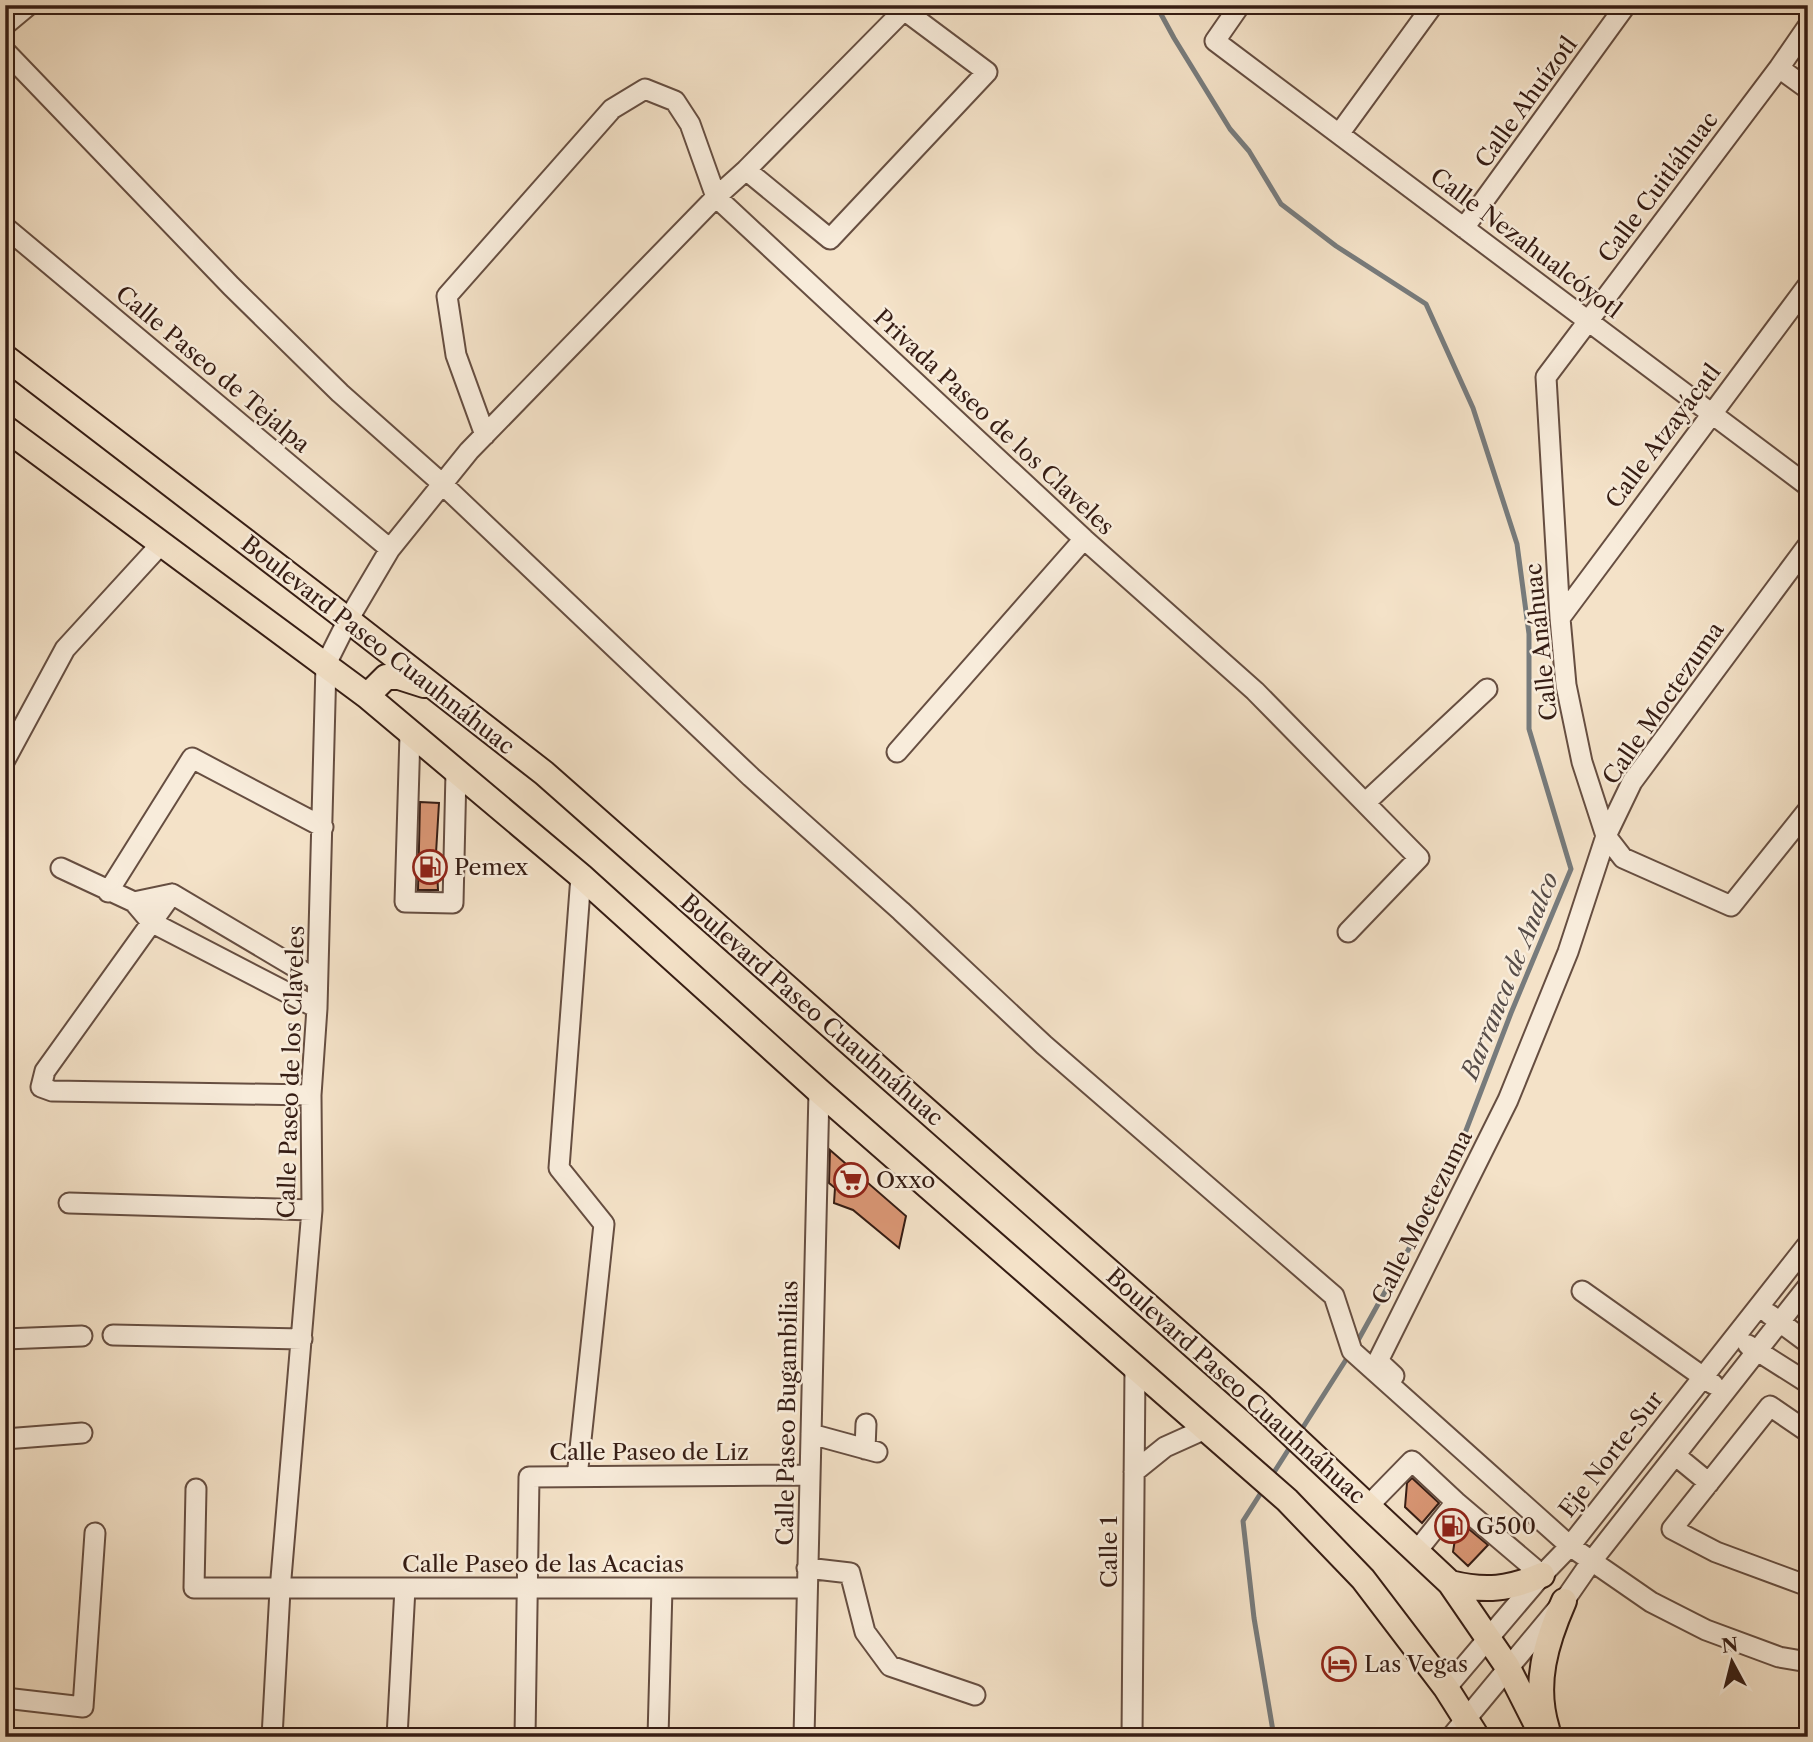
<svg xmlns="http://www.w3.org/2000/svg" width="1813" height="1742" font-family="'Libre Caslon Text',serif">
<rect width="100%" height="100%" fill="#f4e2c8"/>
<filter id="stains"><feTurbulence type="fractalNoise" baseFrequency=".00286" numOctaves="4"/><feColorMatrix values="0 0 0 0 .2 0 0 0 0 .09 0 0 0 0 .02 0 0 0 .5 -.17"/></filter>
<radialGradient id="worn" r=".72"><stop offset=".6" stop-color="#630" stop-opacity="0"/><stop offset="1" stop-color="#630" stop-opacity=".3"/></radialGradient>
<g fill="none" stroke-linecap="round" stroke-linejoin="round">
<path stroke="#777b7c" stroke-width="5" d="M1156,5L1174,38L1230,129L1249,151L1281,204L1336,246L1426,304L1473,408L1517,544L1529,634V729L1571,869L1511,1013L1447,1180L1356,1344
M1300,1432L1349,1355
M1271,1477L1292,1444
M1264,1488L1243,1521L1254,1618L1274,1737"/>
</g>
<path fill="#d99674" stroke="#361d14" stroke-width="2" d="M420,802L439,803L435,870H437L438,890H418Z
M830,1150L906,1216L899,1248L853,1210L834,1203L835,1188L829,1183Z
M1412,1478L1439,1503L1422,1523L1405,1507L1407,1483Z
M1458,1520L1488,1545L1468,1566L1453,1552Z"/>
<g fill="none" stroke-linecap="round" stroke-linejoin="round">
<g stroke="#664e41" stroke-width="23">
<path id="minor" d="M1240,5L1215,41L1808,486
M5,25L29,5
M1808,26L1779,68L1546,377L1560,618L1566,685L1582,762L1606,836L1623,858L1731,906L1808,810
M5,51L231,286L340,393L438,480L751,777L901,911L1044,1045L1334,1296L1352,1351L1570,1546L1651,1602L1706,1630L1779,1657L1808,1662
M1779,68L1808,89
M1339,134L1433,5
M5,227L390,549
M1464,228L1626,5
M485,435L456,355L447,296L612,109L645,89L675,101L690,124L716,197L1084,539L1255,691L1419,858L1348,932
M1560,618L1808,285
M410,734L405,902L453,903L456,772
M897,752L1084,539
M5,760L65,649L162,543
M1365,803L1487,689
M61,868L134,902L151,922L317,1008
M108,892L192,758L323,827
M172,894L45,1071L41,1087L52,1091L311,1095
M134,902L172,894L317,980
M69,1203L312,1210
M1582,1291L1713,1384
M1769,1314L1808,1343
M113,1335L302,1339
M5,1339L82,1336
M1748,1345L1808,1383
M1394,1376L1378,1361L1508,1100L1568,952L1606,836L1632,782L1808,545
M1808,1432L1770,1406L1672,1529L1716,1552L1808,1586
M811,1434L877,1452
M5,1439L82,1433
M865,1449L866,1424
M1675,1455L1709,1483
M1134,1472L1165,1447L1205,1429
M577,1477L604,1224L559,1168L581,876
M196,1489L194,1588H807
M1369,1505L1412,1461L1456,1502L1542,1575
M1416,1552L1456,1502
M807,1568L850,1573L865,1632L890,1666L975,1695
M1446,1688L1542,1575L1570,1546L1808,1244
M5,1698L83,1707L95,1533
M272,1737L280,1590L312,1210L311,1095L317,1008L326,664L348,620L390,549L469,451L716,197L746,170L904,10L987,72L830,239L746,170
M397,1737L405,1588
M525,1737L529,1477L810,1475
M658,1737L662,1588
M804,1737L819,1091
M1132,1737L1135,1368
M1451,1737L1564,1601L1591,1562L1808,1286"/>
</g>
<g stroke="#361d14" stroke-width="28">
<path id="major" d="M5,357L348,620L544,773L1257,1402L1450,1583L1507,1666L1543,1737
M5,428L367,696L581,876L819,1091L1287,1500L1363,1579L1446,1688L1477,1737
M367,696L386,677H399L424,685
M1450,1583C1486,1592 1509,1589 1542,1575
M1547,1729C1533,1684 1546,1642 1564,1601"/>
</g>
<use href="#minor" stroke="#f8ecdb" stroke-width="19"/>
<use href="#major" stroke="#f4e2c8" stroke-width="24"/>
</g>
<defs>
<g id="fuel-ring" transform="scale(1.75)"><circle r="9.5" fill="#f8ecdb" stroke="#8f2418" stroke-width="1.5"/><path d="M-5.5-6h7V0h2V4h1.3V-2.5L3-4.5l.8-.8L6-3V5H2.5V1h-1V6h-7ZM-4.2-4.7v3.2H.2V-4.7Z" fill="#8f2418"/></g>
<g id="supermarket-ring" transform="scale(1.75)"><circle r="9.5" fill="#f8ecdb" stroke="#8f2418" stroke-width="1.5"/><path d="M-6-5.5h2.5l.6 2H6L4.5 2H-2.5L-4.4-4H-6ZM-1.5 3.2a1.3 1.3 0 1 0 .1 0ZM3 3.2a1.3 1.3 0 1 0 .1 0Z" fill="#8f2418"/></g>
<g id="hotel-ring" transform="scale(1.75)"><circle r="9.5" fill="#f8ecdb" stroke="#8f2418" stroke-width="1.5"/><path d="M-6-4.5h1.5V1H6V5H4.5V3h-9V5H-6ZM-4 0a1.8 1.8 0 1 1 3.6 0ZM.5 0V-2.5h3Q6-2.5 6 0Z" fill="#8f2418"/></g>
</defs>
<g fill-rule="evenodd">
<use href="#fuel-ring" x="430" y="867"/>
<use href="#supermarket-ring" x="851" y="1180"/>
<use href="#fuel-ring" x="1452" y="1526"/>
<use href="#hotel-ring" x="1339" y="1664"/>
</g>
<g text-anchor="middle" stroke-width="5" stroke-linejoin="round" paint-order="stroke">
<g font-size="23" fill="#361d14" stroke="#f8ecdb">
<text transform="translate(1526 102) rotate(-54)" y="8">Calle Ahuízotl</text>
<text transform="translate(1658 187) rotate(-53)" y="8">Calle Cuitláhuac</text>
<text transform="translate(1526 243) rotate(37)" y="8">Calle Nezahualcóyotl</text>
<text transform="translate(213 369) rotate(40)" y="8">Calle Paseo de Tejalpa</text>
<text transform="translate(994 422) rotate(43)" y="8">Privada Paseo de los Claveles</text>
<text transform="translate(1663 436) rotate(-53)" y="8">Calle Atzayácatl</text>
<text transform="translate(1541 642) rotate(-96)" y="8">Calle Anáhuac</text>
<text transform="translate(378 645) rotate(38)" y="8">Boulevard Paseo Cuauhnáhuac</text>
<text transform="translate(1663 703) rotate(-55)" y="8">Calle Moctezuma</text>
<text transform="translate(812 1010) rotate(41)" y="8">Boulevard Paseo Cuauhnáhuac</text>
<text transform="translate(291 1072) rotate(-88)" y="8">Calle Paseo de los Claveles</text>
<text transform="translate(1422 1217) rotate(-63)" y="8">Calle Moctezuma</text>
<text transform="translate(1236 1386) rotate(42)" y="8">Boulevard Paseo Cuauhnáhuac</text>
<text transform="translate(787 1413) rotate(-89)" y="8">Calle Paseo Bugambilias</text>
<text x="649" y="1460">Calle Paseo de Liz</text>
<text transform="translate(1611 1454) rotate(-52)" y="8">Eje Norte-Sur</text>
<text transform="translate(1109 1552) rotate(-90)" y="8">Calle 1</text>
<text x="543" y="1572">Calle Paseo de las Acacias</text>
</g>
<g font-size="23" fill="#361d14" stroke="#f8ecdb" text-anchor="start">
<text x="454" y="875">Pemex</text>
<text x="876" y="1188">Oxxo</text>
<text x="1476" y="1534">G500</text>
<text x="1364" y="1672">Las Vegas</text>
</g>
<g font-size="24" font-style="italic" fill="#564c48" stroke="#f8ecdb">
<text transform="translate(1510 976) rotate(-68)" y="8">Barranca de Analco</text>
</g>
</g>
<rect width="1813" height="1742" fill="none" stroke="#f4e2c8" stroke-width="28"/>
<rect x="7" y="7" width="1799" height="1728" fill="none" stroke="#361d14" stroke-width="3.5"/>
<rect x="14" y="14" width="1785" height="1714" fill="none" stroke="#361d14" stroke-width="2"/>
<g transform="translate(1732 1662) rotate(353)" stroke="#f8ecdb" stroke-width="5" paint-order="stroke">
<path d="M0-5L12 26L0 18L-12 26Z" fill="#361d14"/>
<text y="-10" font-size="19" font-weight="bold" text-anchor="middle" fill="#361d14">N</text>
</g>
<rect width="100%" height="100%" filter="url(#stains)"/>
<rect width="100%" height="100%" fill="url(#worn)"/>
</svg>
